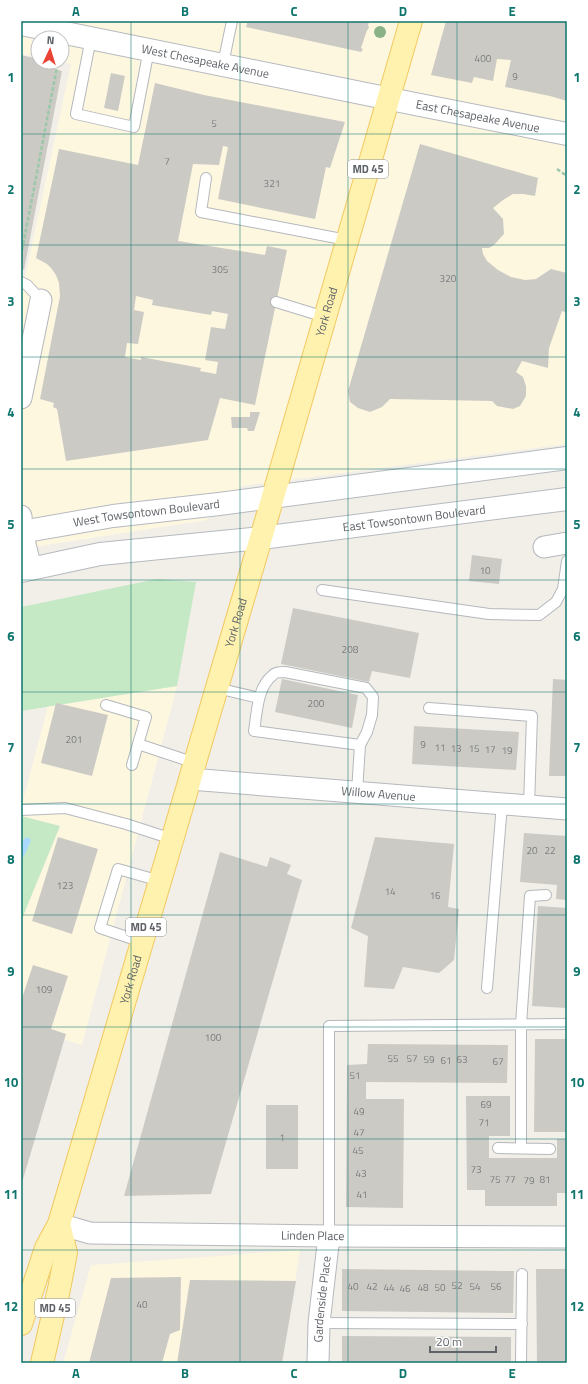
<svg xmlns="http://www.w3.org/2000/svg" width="588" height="1384" font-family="'Titillium Web',sans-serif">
<rect width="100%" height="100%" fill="#f1efe8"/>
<path fill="#fef7e0" d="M21,21H567V444L242,486L207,520L21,549V296L71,64L62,62V38H38V57L21,54Z
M177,686L82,1045L21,1027V921L60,826L21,816V808L48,706Z
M300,1250L282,1363H63L91,1265Z"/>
<path fill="#c5e8c5" d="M157,579L196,582L177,686L21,711V607Z
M21,816L60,826L21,921Z"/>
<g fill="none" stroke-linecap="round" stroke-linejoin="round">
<path stroke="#aadaff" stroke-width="7" d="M21,854L27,841"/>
</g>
<path fill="#cccac5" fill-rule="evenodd" d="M242,21H369L368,26H369L368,30H367L361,48L363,49L361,52L246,27L247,23H241Z
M446,21H567V101L550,96L505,87L511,60L497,59L493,81L474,77L472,83L431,75Z
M21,55L38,59V62H51L50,68L62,71L24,270L22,269V271Z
M111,73L125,76L118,111L104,108Z
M155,83L204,95L345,122L330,168L326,167L315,219L218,199L228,147L223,146L219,165L193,164L178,241L265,255L267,246L287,250L255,405L220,398L208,440L66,461L57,409L53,407L54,403L40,399L60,296L59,283L56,275L51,268L47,264L36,258L59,149L138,165ZM136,296L153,300L152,305L211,315L212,311L228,314L225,329L211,327L205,360L218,362L216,374L200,371L201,368L141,357V360L125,357L127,343L138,344L144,312L134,310Z
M420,144L538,178L535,196L523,194H513L503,200L493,208L503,219L504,234L494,245L489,248H482L483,254L487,261L498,270L511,277L525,280L536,279L551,269L567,273V313L562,311L549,348L548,368L522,361L516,372L523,377L526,386V396L520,406L513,409L497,406L492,401L390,399L382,407L370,412L358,408L350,402L348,391Z
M250,412H260L254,431H248L247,428H232L231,417H250Z
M472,555L502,559L499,584L469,581Z
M293,608L419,633L410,678L372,671L369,682L281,664Z
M282,679L358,695L352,728L275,712Z
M553,679L567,680V776H549Z
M56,703L108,715L92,776L41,763Z
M414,726L519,732L516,770L412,764Z
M524,833L567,836V900L556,899L557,885L520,882Z
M58,837L98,849L72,934L32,921Z
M375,837L454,844L448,907L459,909L454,960L439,973L403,967L394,989L364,987L368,936L351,928Z
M220,852L267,867L270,857L291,865L287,874L302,880L211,1194L124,1196Z
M538,906L567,908V1008L532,1006Z
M33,965L68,976L51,1029L66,1034L21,1186V1001Z
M535,1039H567V1132H534Z
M368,1044L508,1045L507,1083L366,1082V1099H404L403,1208L346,1207L347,1065L367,1064Z
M466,1096H510V1136H489V1158H557V1139H567V1193H557V1206H485V1190H467Z
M266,1105H298V1169H266Z
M342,1269L514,1271L513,1313L342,1311Z
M536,1269H567V1363H537Z
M181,1277L180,1330L170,1334L162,1363H89L111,1278Z
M190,1280L296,1281L282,1363H177Z
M342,1336L511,1337V1363H342Z"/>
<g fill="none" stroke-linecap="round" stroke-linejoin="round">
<g stroke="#b5b8bc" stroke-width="12">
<path id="lane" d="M91,38L76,114L134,127L149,49
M223,64L232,21
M206,178L201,212L347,240
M21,282L27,285L41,300
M276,302L325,317
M322,590L489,614L539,615L556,602L563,589L567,561
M217,688L259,698
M106,705L146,717L138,744L195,763
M429,708L532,716L529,806
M132,765L138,744
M357,792L360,745L367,732L372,715L373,697L366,688L285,672C281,672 275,672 273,675C257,687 257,713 254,731L360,745
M21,810L65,808L126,824L172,839
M142,942L100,928L118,869L160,881
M487,988L502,804
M498,1148L550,1149
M521,1148V1024L530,896L546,895
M329,1236V1026L567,1024
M319,1323L522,1324
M521,1363L522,1274"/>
</g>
<g stroke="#b5b8bc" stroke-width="23">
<g id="street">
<path d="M21,398L41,300"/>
<path d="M21,516L22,532L31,569"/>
<path d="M544,547L567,543"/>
<path id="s1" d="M190,779L567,809"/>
<path id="s2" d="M59,1224L90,1233L329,1236L567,1237"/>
<path id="s3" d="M318,1363L319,1323L329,1236"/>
</g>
</g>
<g stroke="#b6babf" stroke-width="24">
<g id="secondary">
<path id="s4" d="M21,24L415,104L567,134"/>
<path id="s5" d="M21,532L113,516L219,504L567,458"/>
<path id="s6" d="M21,571L100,554L261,538L567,499"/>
</g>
</g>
<g stroke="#f2c960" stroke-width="24">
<g id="primary">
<path id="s7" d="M21,1324L46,1248L59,1224L261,538L411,21"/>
<path d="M42,1363L59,1289L66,1253L59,1224"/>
</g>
</g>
<path stroke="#9cc7a9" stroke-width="2.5" stroke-dasharray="4 2" stroke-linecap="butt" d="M557,169L567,176
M21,256L58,62"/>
<use href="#lane" stroke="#fff" stroke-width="10"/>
<use href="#street" stroke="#fff" stroke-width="21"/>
<use href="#secondary" stroke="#fff" stroke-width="22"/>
<use href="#primary" stroke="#fff2af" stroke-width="22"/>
</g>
<circle fill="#89b387" cx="380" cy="32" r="6"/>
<path fill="none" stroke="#0f766e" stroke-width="1" stroke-opacity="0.55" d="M131,21V1363M240,21V1363M348,21V1363M457,21V1363M21,134H567M21,245H567M21,357H567M21,469H567M21,580H567M21,692H567M21,804H567M21,915H567M21,1027H567M21,1139H567M21,1250H567"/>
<g text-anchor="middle" stroke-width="3.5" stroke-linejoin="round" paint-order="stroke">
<g font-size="10" fill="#7a7d7f">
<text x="483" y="62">400</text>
<text x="515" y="80">9</text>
<text x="214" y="127">5</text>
<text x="167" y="165">7</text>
<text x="272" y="187">321</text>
<text x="220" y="273">305</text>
<text x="448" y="282">320</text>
<text x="485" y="574">10</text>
<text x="350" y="653">208</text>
<text x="316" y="707">200</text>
<text x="74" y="743">201</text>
<text x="423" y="748">9</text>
<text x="440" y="751">11</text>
<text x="456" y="752">13</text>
<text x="474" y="752">15</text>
<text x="490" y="753">17</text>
<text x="507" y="754">19</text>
<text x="532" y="854">20</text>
<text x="550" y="854">22</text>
<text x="65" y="889">123</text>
<text x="390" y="895">14</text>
<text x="435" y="899">16</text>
<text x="44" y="993">109</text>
<text x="213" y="1041">100</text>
<text x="393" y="1062">55</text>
<text x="412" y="1062">57</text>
<text x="429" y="1063">59</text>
<text x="462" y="1063">63</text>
<text x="446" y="1064">61</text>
<text x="498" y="1065">67</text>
<text x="355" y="1079">51</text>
<text x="486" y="1108">69</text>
<text x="359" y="1115">49</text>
<text x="484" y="1126">71</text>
<text x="359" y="1136">47</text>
<text x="282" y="1141">1</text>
<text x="358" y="1154">45</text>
<text x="476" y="1173">73</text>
<text x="361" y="1177">43</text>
<text x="495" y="1183">75</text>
<text x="510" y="1183">77</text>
<text x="545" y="1183">81</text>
<text x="529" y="1184">79</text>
<text x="362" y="1198">41</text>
<text x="457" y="1289">52</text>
<text x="353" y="1290">40</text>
<text x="372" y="1290">42</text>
<text x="475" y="1290">54</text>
<text x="496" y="1290">56</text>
<text x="389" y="1291">44</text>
<text x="423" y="1291">48</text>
<text x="440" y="1291">50</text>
<text x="405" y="1292">46</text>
<text x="142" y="1308">40</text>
</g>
<g fill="#fff" stroke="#8f9295" stroke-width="1">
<rect x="348" y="160" width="40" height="18" rx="3"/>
<rect x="126" y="918" width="40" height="18" rx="3"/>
<rect x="35" y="1299" width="40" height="18" rx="3"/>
</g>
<g font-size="11" font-weight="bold" fill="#5f6368">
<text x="368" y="173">MD 45</text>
<text x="146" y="931">MD 45</text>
<text x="55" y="1312">MD 45</text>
</g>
<g font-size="12" fill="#5f6368" stroke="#fff">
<text dy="4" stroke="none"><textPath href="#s4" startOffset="188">West Chesapeake Avenue</textPath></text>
<text dy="4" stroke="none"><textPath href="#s4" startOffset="466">East Chesapeake Avenue</textPath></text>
<text dy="4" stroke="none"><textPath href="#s7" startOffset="1058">York Road</textPath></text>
<text dy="4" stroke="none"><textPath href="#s5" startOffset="127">West Towsontown Boulevard</textPath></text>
<text dy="4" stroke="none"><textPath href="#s6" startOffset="397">East Towsontown Boulevard</textPath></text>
<text dy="4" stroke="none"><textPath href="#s7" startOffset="734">York Road</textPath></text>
<text dy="4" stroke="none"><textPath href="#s1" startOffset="189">Willow Avenue</textPath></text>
<text dy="4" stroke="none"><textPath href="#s7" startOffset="362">York Road</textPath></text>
<text dy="4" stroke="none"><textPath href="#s2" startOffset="255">Linden Place</textPath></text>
<text dy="4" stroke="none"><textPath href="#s3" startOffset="64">Gardenside Place</textPath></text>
</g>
</g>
<rect width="588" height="1384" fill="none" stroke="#ffffff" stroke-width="44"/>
<g transform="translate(50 50) rotate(4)"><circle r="19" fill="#ffffff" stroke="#bfc1c3"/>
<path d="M0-3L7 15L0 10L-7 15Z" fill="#ea4335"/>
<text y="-6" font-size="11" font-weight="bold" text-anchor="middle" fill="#5f6368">N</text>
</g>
<path d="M430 1346v6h66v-6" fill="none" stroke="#5f6368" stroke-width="2"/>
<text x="436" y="1346" font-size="12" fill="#5f6368" stroke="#ffffff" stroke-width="3" paint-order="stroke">20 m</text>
<rect x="22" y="22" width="544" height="1340" fill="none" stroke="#0f766e" stroke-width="1.5"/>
<g font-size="13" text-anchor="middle" font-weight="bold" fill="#0f766e">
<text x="76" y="16">A</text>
<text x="185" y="16">B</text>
<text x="294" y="16">C</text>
<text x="403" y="16">D</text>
<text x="512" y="16">E</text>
<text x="11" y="82">1</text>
<text x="577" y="82">1</text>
<text x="11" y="194">2</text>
<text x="577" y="194">2</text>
<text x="11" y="306">3</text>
<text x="577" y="306">3</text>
<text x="11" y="417">4</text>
<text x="577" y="417">4</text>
<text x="11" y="529">5</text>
<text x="577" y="529">5</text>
<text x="11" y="641">6</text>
<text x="577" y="641">6</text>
<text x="11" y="752">7</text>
<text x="577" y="752">7</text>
<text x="11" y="864">8</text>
<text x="577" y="864">8</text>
<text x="11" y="976">9</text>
<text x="577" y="976">9</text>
<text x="11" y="1087">10</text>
<text x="577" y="1087">10</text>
<text x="11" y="1199">11</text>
<text x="577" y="1199">11</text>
<text x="11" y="1311">12</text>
<text x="577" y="1311">12</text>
<text x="76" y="1378">A</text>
<text x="185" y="1378">B</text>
<text x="294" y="1378">C</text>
<text x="403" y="1378">D</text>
<text x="512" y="1378">E</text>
</g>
</svg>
